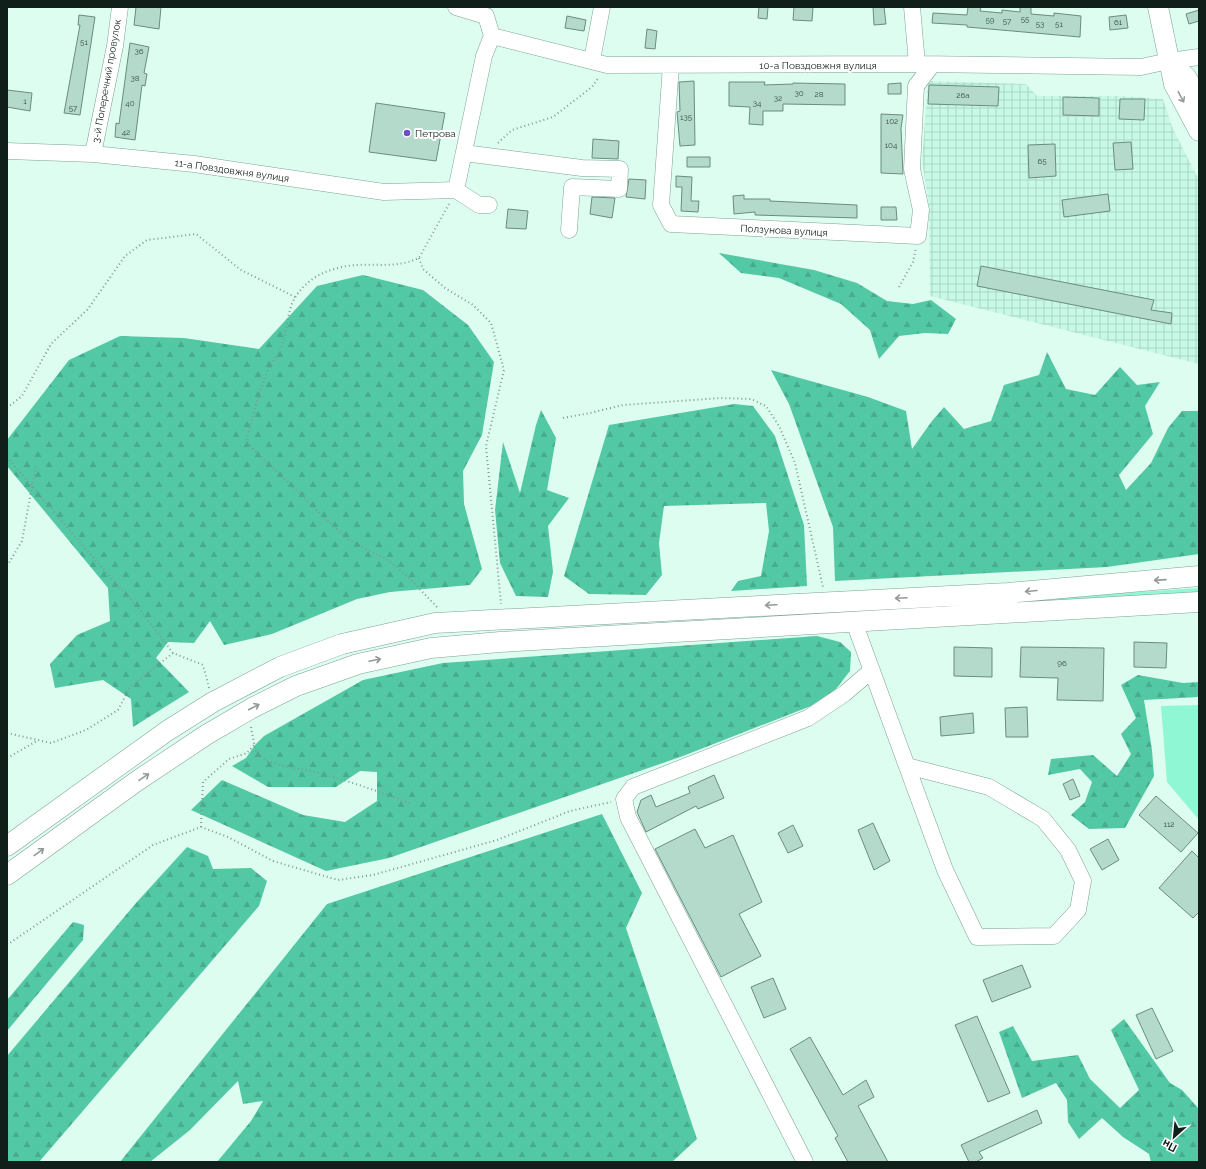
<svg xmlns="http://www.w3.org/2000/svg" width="1206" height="1169" font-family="Raleway,sans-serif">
<defs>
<pattern id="industrial-grid" width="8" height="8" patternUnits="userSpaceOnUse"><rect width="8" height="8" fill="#c8f9e6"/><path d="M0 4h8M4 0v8" fill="none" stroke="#abd5c5"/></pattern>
<pattern id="forest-firs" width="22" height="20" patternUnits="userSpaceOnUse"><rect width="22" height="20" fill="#52c9a4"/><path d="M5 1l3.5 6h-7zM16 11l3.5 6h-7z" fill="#46ac8d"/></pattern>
</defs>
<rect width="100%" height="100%" fill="#defdf1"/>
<path fill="url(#industrial-grid)" d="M928,81L1026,84L1037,96H1119L1163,99L1173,129L1199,180V364L930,296L929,206L922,161Z"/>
<path fill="#8ff7d4" d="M1199,588V594L883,611L882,609Z
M1199,705V820L1167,782L1161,706Z"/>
<path fill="url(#forest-firs)" d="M719,253L814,270L857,283L887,301L913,304L931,300L956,319L948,334L925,333L899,336L879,359L870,330L841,304L779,278L741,273Z
M363,275L423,290L468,325L494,362L482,435L463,471L464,504L482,569L470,585L390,592L357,599L272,634L224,645L210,621L194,643L168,642L156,658L189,692L133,727L131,699L103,680L55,688L50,664L77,635L110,621L108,588L7,466V440L69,360L120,336L184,338L259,349L317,286Z
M1047,352L1066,389L1095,395L1120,367L1137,385L1160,382L1145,406L1153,434L1119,475L1126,490L1151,463L1168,428L1182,411H1199V554L1107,567L835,581L833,527L789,404L771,370L868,397L906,411L912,449L932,421L944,407L964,429L991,421L1004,385L1039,375Z
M734,404L753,406L775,436L804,525L807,586L731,591L738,581L761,576L769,531L766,503L664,506L659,543L662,575L646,595L589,594L564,576L609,425Z
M541,410L556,438L547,490L569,498L548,526L553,572L548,597L516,596L500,563L495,510L503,442L520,493L536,425Z
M817,636L840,642L851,652L850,671L836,689L811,706L683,756L389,858L326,871L191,810L222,780L303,815L345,822L377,801V772L360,771L336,787H268L232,766L246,758L255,745L264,736L363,680L443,663Z
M1138,675L1183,683L1199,682V697L1144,700L1152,750L1154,776L1125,828L1089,829L1071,815L1085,802L1092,782L1080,769L1048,775L1051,759L1093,755L1117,776L1131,754L1121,734L1136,718L1121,685Z
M602,814L642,893L626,928L697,1139L672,1162H217L251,1121L263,1101L243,1104L238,1081L190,1130L150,1162H120L327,904Z
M187,847L208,856L213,869L251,868L267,881L259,906L39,1162H7V1056L136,903Z
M73,922L84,925L83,940L7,1031V1000Z
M1124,1019L1170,1083L1182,1090L1199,1109V1162H1151L1149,1154L1123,1137L1102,1118L1079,1139L1068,1122L1067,1100L1056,1083L1022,1098L999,1032L1013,1026L1032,1061L1078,1055L1090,1079L1120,1108L1139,1090L1111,1030Z"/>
<path fill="#b3dacb" stroke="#698d80" d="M136,7H161L159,29L134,25Z
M759,7H768L767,19L758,18Z
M794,7H813L812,21L793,20Z
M873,7H884L886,24L874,25Z
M968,7H981L980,11L1002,13V10L1020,12V7H1031V14L1054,16V13L1081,16L1080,37L967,27V25L932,23L933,13L967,15Z
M1199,10V21L1189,24L1186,14Z
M79,15L95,17L80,115L64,113L80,25H78Z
M1126,15L1128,28L1110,30L1109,17Z
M567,16L586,20L584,31L565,28Z
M647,29L657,31L655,49L645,48Z
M130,43L149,47L144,73L147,74L145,86L142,85L135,140L115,137L116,123L119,124Z
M694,81L695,145L680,146L677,112L680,111L679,82Z
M729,82H765L764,85L793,84V83L845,84V105L783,104V111H763V125L749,124L750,107L729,106Z
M901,83V94H888V84Z
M929,85L999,87L998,106L928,104Z
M7,90L32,93L30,111L7,107Z
M1063,97L1099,98V116L1063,115Z
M1120,99H1145L1144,120L1119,119Z
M376,103L445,113L436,161L369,152Z
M881,114L903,115L901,128L903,174L881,173Z
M593,139L619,141L618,159L592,158Z
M1131,142L1133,169L1115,170L1113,143Z
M1055,144L1056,176L1029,178L1028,145Z
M687,157H710V167H687Z
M676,176L692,177L691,201H699L698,212L681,211L682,187H676Z
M629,179L646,180L645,199L626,197Z
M1108,194L1110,211L1064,217L1062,200Z
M744,195V199H770V201L857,205V218L755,215V212L734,214L733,196Z
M592,197L615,198L612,218L590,214Z
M881,207H896L897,220H881Z
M508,209L528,211L526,229L506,228Z
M981,266L1154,300L1151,310L1172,313L1171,324L977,286Z
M1134,642L1167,643L1166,668L1134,667Z
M954,647L992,648V677L954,676Z
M1021,647L1104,648L1103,701L1057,700L1058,678L1020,677Z
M1027,707L1028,737H1006L1005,708Z
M973,713L974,733L941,736L940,717Z
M714,775L724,798L698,809L696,806L646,832L637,812L641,800L651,795L656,807L690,793L688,787Z
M1073,779L1080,796L1070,800L1063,784Z
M1156,796L1198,833L1181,852L1139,815Z
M873,823L890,861L874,870L858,830Z
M793,825L803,846L788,853L778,833Z
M695,829L705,848L733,835L762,902L739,914L761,956L721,977L655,849Z
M1108,839L1119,860L1102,870L1090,849Z
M1192,851L1199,858V912L1193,918L1159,888Z
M1022,965L1031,987L992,1002L983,980Z
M773,978L786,1009L764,1018L751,987Z
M1152,1008L1173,1051L1156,1059L1136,1015Z
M977,1016L1010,1093L988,1102L955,1025Z
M810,1037L843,1095L866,1080L874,1097L858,1106L888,1162H848L835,1138L838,1136L790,1049Z
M1037,1110L1042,1123L979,1152L983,1158L976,1162H969L961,1145Z"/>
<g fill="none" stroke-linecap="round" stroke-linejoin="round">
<g stroke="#7da294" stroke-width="17">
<path id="minor" d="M456,7L486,16L492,36L607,65L917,64L1141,67L1169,61L1199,57
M912,7L917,64
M592,60L602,7
M671,65L661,205L671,224L918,236L921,210L912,169L916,86L932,65
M7,151L93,154L194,164L384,192L456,190
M464,153L582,168L620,169L619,189L572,187L569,230
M93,154L115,46L120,7
M489,205H479L456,190L484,56L492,36
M854,622L945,870L977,937L1054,936L1078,910L1083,881L1068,850L1043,819L989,787L907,766
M805,1162L628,817L624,799L633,787L808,718L844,694L872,670"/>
</g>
<g stroke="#7da294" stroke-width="21">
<path id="major" d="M1158,7L1174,84L1199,131
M1176,68L1186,77L1199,100
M7,846L167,731L213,702L280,667L342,644L435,623L1008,593L1199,576
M7,875L137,781L206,735L252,708L296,686L358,664L431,648L500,642L1199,602"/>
</g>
<path stroke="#80988f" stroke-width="2" stroke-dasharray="1 3" stroke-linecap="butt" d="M498,143L512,130L553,117L592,87L599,77
M419,258L423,269L445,288L473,305L491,323L504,370L486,446L501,604
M899,287L913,262L916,248
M7,408L22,396L51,344L88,309L125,256L147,240L196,234L241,270L295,297
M563,418L590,413L623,405L721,398L751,399L766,406L779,426L795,463L823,587
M7,457L89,553L140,610L173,653L203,665L209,688
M7,566L22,541L36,465
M437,607L408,577L388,560L347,539L246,442C252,418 258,395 267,372C271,364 277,356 281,348C287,333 287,309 296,296C306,281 321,272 338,268C366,260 391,271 419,258L449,204
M251,727L256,753C272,767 290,766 310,771C344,779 377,791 410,803
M7,733L51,743L86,730L118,710L130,687L173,653
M7,758L37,741
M201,827L203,782L229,759L247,753L254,745
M7,945L153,845L201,827L228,837L273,861L338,880L373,875L497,840L570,811L611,802"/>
<use href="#minor" stroke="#fff" stroke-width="16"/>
<use href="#major" stroke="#fff" stroke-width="20"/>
</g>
<defs><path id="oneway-shaft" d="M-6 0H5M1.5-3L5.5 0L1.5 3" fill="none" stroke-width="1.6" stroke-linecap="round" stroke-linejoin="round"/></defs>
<g stroke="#939a98">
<use href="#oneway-shaft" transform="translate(1181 97) rotate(62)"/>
<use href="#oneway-shaft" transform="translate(1160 580) rotate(176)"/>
<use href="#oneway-shaft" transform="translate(1031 591) rotate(175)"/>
<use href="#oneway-shaft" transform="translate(901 598) rotate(177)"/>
<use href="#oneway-shaft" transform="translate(771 605) rotate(177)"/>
<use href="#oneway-shaft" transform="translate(375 660) rotate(-12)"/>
<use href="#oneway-shaft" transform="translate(254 707) rotate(-28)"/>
<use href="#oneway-shaft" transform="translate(144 777) rotate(-34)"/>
<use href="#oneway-shaft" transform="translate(39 852) rotate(-36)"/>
</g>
<circle fill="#704ec7" stroke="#fff" stroke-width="1.5" cx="407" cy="133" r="4"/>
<g text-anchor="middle" stroke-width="4" stroke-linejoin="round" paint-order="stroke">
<g font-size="8" fill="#394e46">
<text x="1025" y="22">55</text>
<text x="990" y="23">59</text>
<text x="1007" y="24">57</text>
<text x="1118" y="25">61</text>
<text x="1040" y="27">53</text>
<text x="1059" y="27">51</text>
<text x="84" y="45">51</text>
<text x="139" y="54">36</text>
<text x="135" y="81">38</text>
<text x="799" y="96">30</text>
<text x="819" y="97">28</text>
<text x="963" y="98">26а</text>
<text x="778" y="101">32</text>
<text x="25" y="104">1</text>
<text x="130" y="106">40</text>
<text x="757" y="106">34</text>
<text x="73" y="111">57</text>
<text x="686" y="120">135</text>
<text x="892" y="124">102</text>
<text x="126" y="135">42</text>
<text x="891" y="148">104</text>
<text x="1042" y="164">65</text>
<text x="1062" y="666">96</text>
<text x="1169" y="827">112</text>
</g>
<g font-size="10" fill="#101f19" stroke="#fff">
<text x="818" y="69">10-а Повздовжня вулиця</text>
<text transform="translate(106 81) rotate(-80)" y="4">3-й Поперечний провулок</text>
<text transform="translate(232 170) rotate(8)" y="4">11-а Повздовжня вулиця</text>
<text transform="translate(784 230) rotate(3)" y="4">Ползунова вулиця</text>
</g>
<g font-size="10" fill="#101f19" stroke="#fff" text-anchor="start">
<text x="415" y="137">Петрова</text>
</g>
</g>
<rect width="1206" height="1169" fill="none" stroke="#101f19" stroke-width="16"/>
<g transform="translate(1174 1137) rotate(207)" stroke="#ffffff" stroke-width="3" paint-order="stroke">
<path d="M0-3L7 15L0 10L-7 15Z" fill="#101f19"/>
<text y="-6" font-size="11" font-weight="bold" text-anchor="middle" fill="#101f19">Пн</text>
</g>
</svg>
